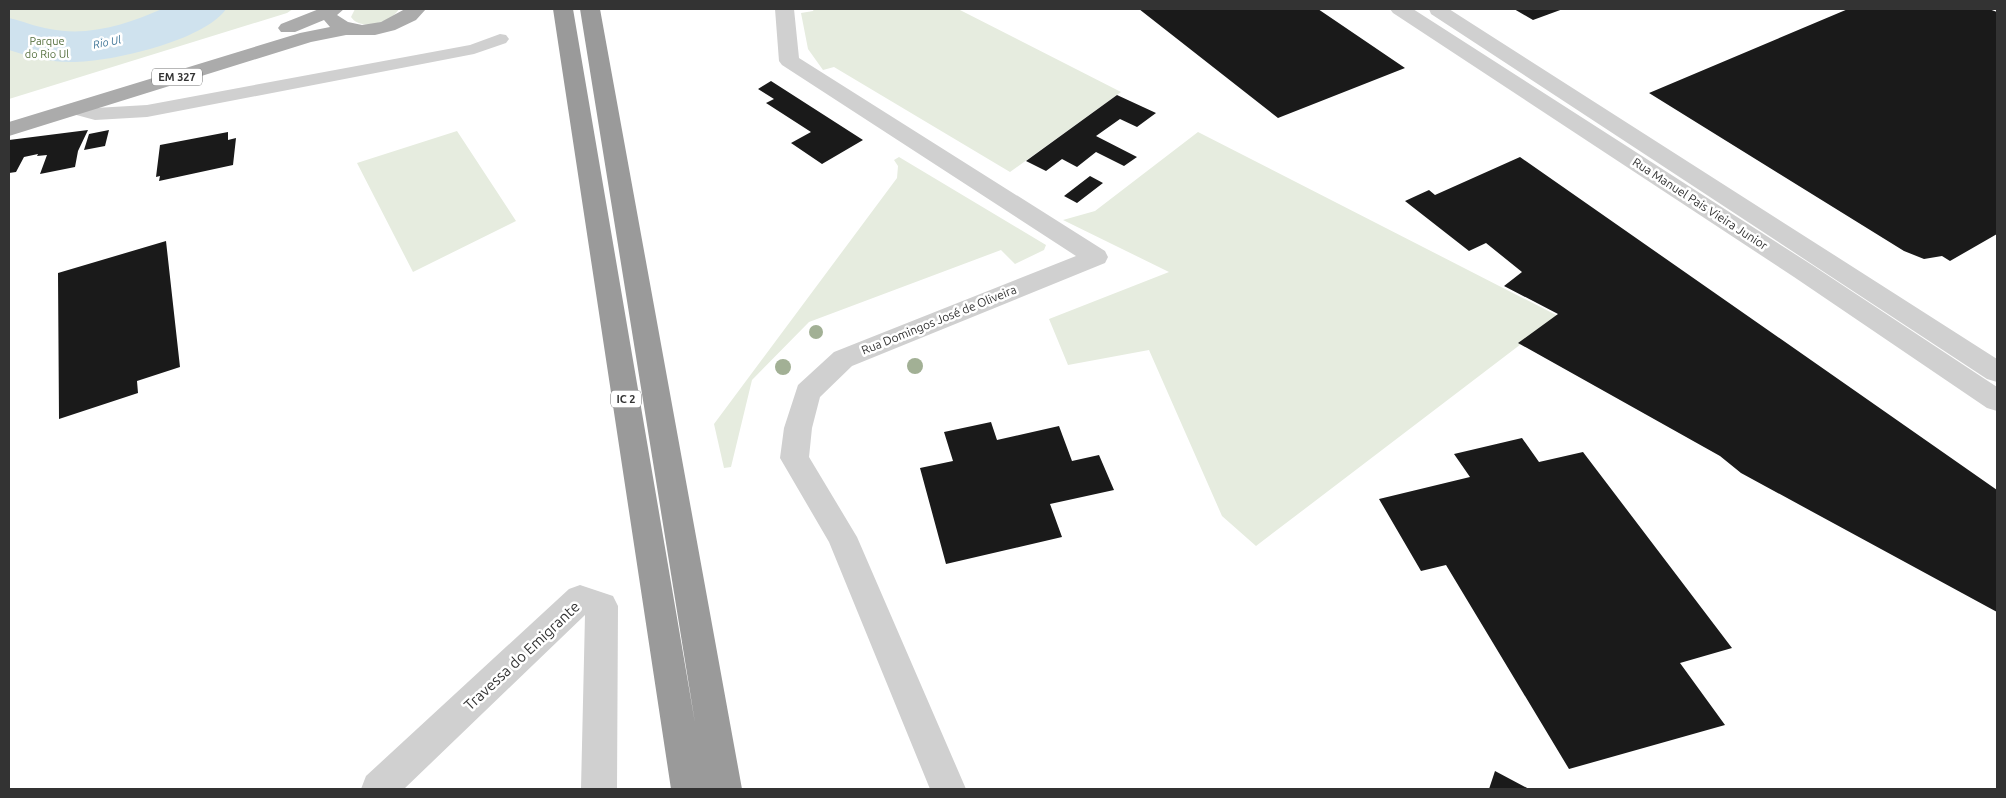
<svg xmlns="http://www.w3.org/2000/svg" width="2006" height="798" font-family="Ubuntu,sans-serif">
<rect width="100%" height="100%" fill="#fff"/>
<path fill="#e6ecdf" d="M9,9H293L287,13L9,99Z
M355,9H399C392,22 361,32 351,17Z
M814,9H958L1121,92L1010,172L834,67L823,70L808,49L801,13L813,11Z
M457,131L516,221L413,272L357,163Z
M1198,132L1558,316L1256,546L1222,516L1149,350L1068,365L1049,319L1169,272L1063,220L1095,211Z
M899,157L1046,245L1044,250L1015,264L1001,250L809,322L752,380L731,467L724,468L714,424L897,178L898,166L894,160Z"/>
<g fill="none" stroke-linecap="round" stroke-linejoin="round">
<path fill="#cfe2ee" fill-rule="evenodd" d="M162,9H226C204,41 108,63 69,62C49,62 28,56 9,50V18C23,21 36,27 50,29C88,37 128,24 162,9Z"/>
</g>
<path fill="#1a1a1a" d="M1139,9H1318L1405,68L1278,118Z
M1514,9H1563L1533,20Z
M1848,9H1989L1997,12V234L1950,261L1942,256L1924,259L1904,251L1649,93Z
M771,81L863,140L822,164L791,143L811,132L766,103L774,99L758,89Z
M1117,95L1156,113L1137,127L1120,119L1096,136L1137,157L1124,166L1096,152L1077,167L1062,159L1046,171L1026,161Z
M88,130L78,151L75,167L40,174L47,155L37,156L38,154L24,157L16,172L9,173V140Z
M109,130L105,146L84,150L89,134Z
M228,132V140L236,138L233,165L159,181L160,176L156,177L160,145Z
M1520,157L1997,490V612L1741,473L1720,456L1518,343L1558,314L1504,286L1522,272L1486,243L1469,251L1405,201L1429,190L1435,195Z
M1090,176L1103,183L1077,203L1064,196Z
M166,241L180,367L137,381L138,393L59,419L58,273Z
M991,422L997,440L1059,426L1072,461L1099,455L1114,490L1050,504L1062,537L946,564L920,468L953,461L944,432Z
M1522,438L1539,462L1583,452L1732,648L1680,663L1725,725L1569,769L1446,565L1421,571L1379,499L1470,477L1454,454Z
M1495,771L1529,789H1489Z"/>
<g fill="none" stroke-linecap="round" stroke-linejoin="round">
<path fill="#d0d0d0" fill-rule="evenodd" d="M500,34L506,35L509,39L506,43L474,54L147,117L95,120L69,113L67,109L69,105L76,103L95,108L147,105L470,45Z"/>
<path fill="#d0d0d0" fill-rule="evenodd" d="M775,9H794L799,58L1105,251L1108,257L1105,263L852,366L820,397L812,428L809,457L857,537L966,789H930L829,542L780,458L784,428L798,385L834,352L1076,256L782,65L779,61Z
M1390,9H1413L1812,265L1997,387V411L1987,408L1794,277L1393,13Z
M1429,9H1449L1997,359V382L1987,379L1431,14Z
M580,585L613,596L618,606L617,789H581L585,615L404,789H361L366,776L569,589Z"/>
<path fill="#ababab" fill-rule="evenodd" d="M319,9H344L337,15L348,22L362,25L381,22L405,9H426L416,20L395,30L375,35H346L311,42L9,136V122L300,33L330,27L324,20L295,32H281L278,28L281,24Z"/>
<path fill="#9a9a9a" fill-rule="evenodd" d="M553,9H573L695,723L580,9H600L742,789H671Z"/>
</g>
<g fill="#a2b095">
<circle cx="816" cy="332" r="7"/>
<circle cx="915" cy="366" r="8"/>
<circle cx="783" cy="367" r="8"/>
</g>
<g text-anchor="middle" stroke-width="5" stroke-linejoin="round" paint-order="stroke">
<g font-size="11" fill="#56703f" stroke="#fff">
<text x="47" y="45">Parque<tspan x="47" dy="13">do Rio Ul</tspan></text>
</g>
<g font-size="11" font-style="italic" fill="#3f7597" stroke="#fff">
<text transform="translate(107 42) rotate(-11)" y="4">Rio Ul</text>
</g>
<g fill="#fff" stroke="#707070" stroke-width="1">
<rect x="152" y="68.5" width="50" height="17" rx="4"/>
<rect x="611" y="390.5" width="30" height="17" rx="4"/>
</g>
<g font-size="11" font-weight="bold" fill="#333">
<text x="177" y="81">EM 327</text>
<text x="626" y="403">IC 2</text>
</g>
<g font-size="12" fill="#333" stroke="#fff">
<text transform="translate(1700 204) rotate(33)" y="4">Rua Manuel Pais Vieira Junior</text>
<text transform="translate(939 320) rotate(-22)" y="4">Rua Domingos José de Oliveira</text>
</g>
<g font-size="15" fill="#333" stroke="#fff">
<text transform="translate(522 656) rotate(-43)" y="5">Travessa do Emigrante</text>
</g>
</g>
<rect width="2006" height="798" fill="none" stroke="#333333" stroke-width="20"/>
</svg>
